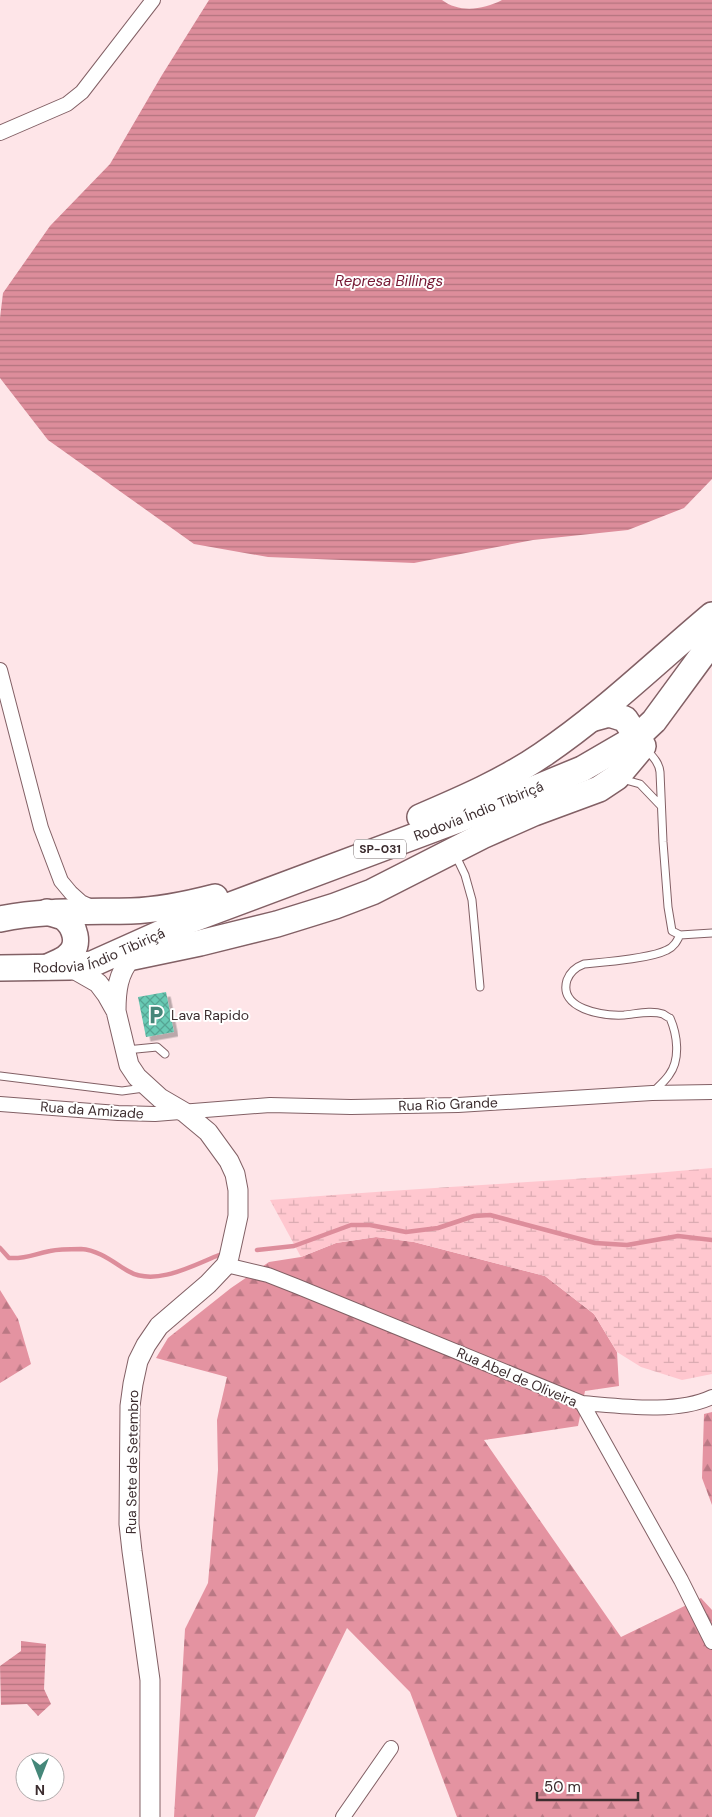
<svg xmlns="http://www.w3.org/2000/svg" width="712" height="1817" font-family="'DM Sans',sans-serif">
<defs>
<pattern id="forest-firs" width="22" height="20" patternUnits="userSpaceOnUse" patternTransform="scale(1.25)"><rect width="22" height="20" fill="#e493a1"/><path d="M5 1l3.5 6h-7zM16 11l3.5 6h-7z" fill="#ba7884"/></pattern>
<pattern id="wetland-marsh" width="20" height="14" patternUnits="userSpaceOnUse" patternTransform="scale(1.25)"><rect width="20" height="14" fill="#ffc7cf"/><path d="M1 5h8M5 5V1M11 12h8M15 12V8" fill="none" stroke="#dbabb2"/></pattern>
<pattern id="water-rules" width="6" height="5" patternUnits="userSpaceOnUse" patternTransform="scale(1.25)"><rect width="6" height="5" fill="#dd8d9b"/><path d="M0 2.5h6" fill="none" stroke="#b4747f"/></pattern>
<pattern id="building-cross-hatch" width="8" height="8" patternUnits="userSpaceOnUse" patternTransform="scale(1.25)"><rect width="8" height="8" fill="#67cab4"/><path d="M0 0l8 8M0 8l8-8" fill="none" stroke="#56a493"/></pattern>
<filter id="shadow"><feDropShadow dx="4.5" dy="4.5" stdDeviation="0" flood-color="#0004"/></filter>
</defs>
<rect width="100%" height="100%" fill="#fee5e8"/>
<path fill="url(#forest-firs)" d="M376,1237L414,1242L545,1276L594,1314L617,1352L619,1386L585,1391L578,1426L484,1440L621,1637L701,1598L712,1610V1817H457L410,1692L347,1628L255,1817H174L185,1629L208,1583L218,1470L217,1420L227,1377L156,1358L168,1338L231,1288L269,1262L301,1257L336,1243Z
M0,1290L18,1319L31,1364L0,1383Z
M712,1412V1505L702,1478L704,1414Z"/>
<path fill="url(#wetland-marsh)" d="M712,1168V1374L682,1380L641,1367L617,1352L594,1314L545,1276L414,1242L376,1237L336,1243L301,1257L270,1200C417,1187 565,1182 712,1168Z"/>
<path fill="url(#water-rules)" d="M209,0H442C459,13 483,10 502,0H712V479L684,508L628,530L533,540L414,563L268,557L194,544L48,440L0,378V318L3,293L50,226L110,164L162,75Z
M21,1641L46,1644L44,1689L51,1704L38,1716L27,1704L1,1705L0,1666L21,1651Z"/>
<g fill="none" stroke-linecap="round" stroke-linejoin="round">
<path stroke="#dd8d9b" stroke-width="4.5" d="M0,1248L9,1258C28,1259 33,1254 50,1251C59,1249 71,1249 81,1249C99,1250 113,1262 128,1271C155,1287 194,1265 219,1255
M257,1250L294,1246L351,1225H370L406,1232L438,1228L474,1216L490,1215L595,1243L627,1245L678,1236L712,1240"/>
</g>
<path fill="url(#building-cross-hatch)" filter="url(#shadow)" d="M166,992L174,1032L146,1037L138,997Z"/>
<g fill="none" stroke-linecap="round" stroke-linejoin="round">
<g stroke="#826065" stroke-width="9">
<path id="lane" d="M645,748C652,756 659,762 660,772L663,842L668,907L672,931L680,935L712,933
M622,779L640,784L661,806
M455,854L465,875L472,900L480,987
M126,1050L157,1047L165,1054
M0,1076L122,1091L144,1088
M653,1092C659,1086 665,1081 669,1075C681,1059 677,1034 670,1018C669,1018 663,1014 663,1014C651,1010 636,1014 624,1015C602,1016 558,1009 567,980C570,972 576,967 584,964C605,962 649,959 667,950C674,947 677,941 680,935"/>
</g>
<g stroke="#826065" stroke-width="16">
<path id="street" d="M0,133L67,104L82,92L153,0
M0,670L41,828L61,881L71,893L81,902L94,908
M0,1104L118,1113L155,1114L270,1105L351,1107L458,1105L652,1093L712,1092
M226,1265L268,1275L296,1286L582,1403L681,1580L712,1642
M582,1403C621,1406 676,1414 712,1397
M343,1817L391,1748"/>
</g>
<g stroke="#826065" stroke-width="21">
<path id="secondary" d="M70,967L98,983L107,995L116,1011L129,1065L137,1077L160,1098L184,1112L208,1132L229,1161L235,1174L238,1190V1216L229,1257L226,1265L208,1284L159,1326L146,1345L138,1361L133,1384L130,1406L129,1524L132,1551L150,1680V1817
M116,1011C116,990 118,974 131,958"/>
</g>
<g stroke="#826065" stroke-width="28">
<g id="highway">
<path d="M420,817C462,799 504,781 542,755C603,714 656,662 712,615"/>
<path d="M47,912C52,914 58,915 63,917C75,925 81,945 69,955C64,961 55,963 48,967"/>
<path d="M0,919C44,910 87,912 131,911C160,910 188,904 215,897"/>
<path d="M133,957L200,943L277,924L335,906L372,892L482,836L534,813L599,789L617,777L643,746L625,719L609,714L591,719"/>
<path id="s1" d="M0,968L70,967L92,964L188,921L458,820L582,769L637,737L654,721L712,642"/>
</g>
</g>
<use href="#lane" stroke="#fff" stroke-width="7"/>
<use href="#street" stroke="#fff" stroke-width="14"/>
<use href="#secondary" stroke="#fff" stroke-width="19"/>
<use href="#highway" stroke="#fff" stroke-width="25"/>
</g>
<defs>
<g id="parking-bare" transform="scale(1.5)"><path d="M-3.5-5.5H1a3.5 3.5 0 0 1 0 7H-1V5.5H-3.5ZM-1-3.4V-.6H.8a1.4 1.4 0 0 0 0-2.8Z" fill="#458779" stroke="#fff" stroke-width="2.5" paint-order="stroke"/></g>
</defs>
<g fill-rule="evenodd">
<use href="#parking-bare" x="156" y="1015"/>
</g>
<g text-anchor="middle" stroke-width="4" stroke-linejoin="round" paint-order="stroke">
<rect fill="#fff" stroke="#766c6d" stroke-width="1" x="354" y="839.5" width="52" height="19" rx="4"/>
<g font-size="12" font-weight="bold" fill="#3c2d2f">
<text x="380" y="853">SP-031</text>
</g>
<g font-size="14" fill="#3c2d2f" stroke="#fff">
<text dy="5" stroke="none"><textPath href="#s1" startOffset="508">Rodovia Índio Tibiriçá</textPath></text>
<text dy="5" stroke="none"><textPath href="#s1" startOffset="102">Rodovia Índio Tibiriçá</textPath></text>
<text transform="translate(448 1104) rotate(-2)" y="5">Rua Rio Grande</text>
<text transform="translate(92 1110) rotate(4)" y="5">Rua da Amizade</text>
<text transform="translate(517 1377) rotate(23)" y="5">Rua Abel de Oliveira</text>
<text transform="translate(132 1462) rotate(-89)" y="5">Rua Sete de Setembro</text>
</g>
<g font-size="14" fill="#3c2d2f" stroke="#fff" text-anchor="start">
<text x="171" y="1020">Lava Rapido</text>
</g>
<g font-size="15" font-style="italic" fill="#761834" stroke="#fff">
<text x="389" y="286">Represa Billings</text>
</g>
</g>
<g transform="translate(40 1777) rotate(180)"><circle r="24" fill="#ffffff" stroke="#b1abac"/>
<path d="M0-4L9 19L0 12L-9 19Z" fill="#458779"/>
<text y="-8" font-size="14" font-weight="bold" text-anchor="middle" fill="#3c2d2f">N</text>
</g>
<path d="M537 1792v8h101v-8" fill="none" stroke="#3c2d2f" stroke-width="2.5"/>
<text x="544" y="1792" font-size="15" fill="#3c2d2f" stroke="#ffffff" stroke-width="4" paint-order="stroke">50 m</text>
</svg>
